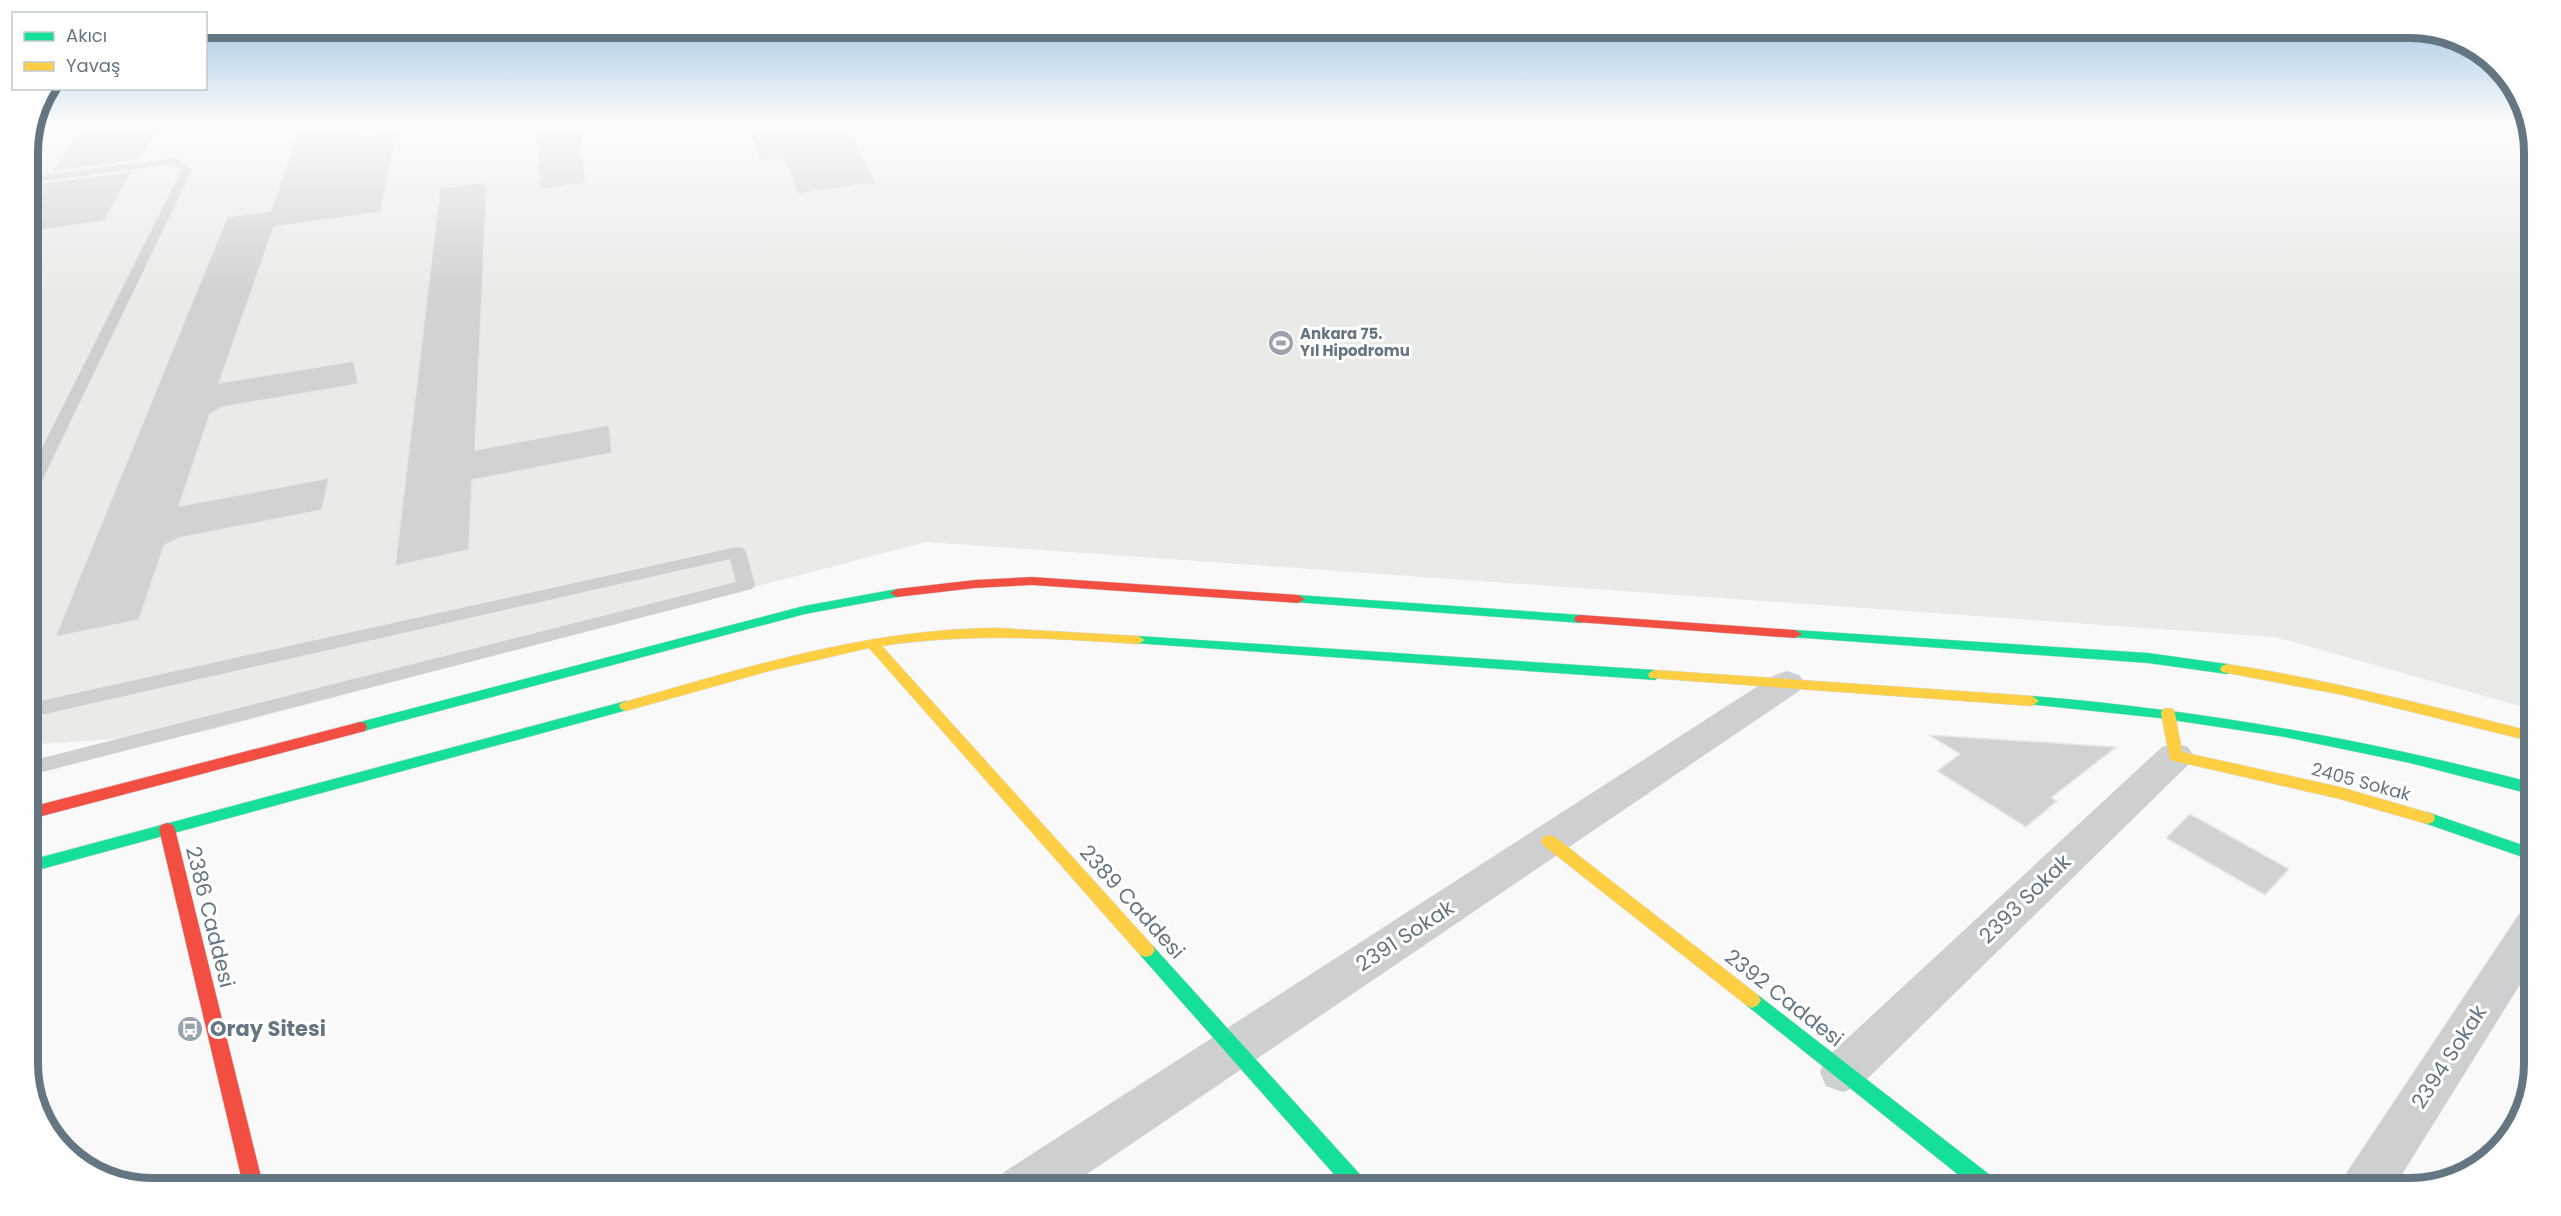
<svg xmlns="http://www.w3.org/2000/svg" width="2561" height="1216" font-family="Poppins,sans-serif">
<rect width="100%" height="100%" fill="#f9f9f9"/>
<path fill="#e8ebe6" d="M32,125H2527L2534,144V710L2275,637L926,542L199,733L27,745V144Z"/>
<path fill="#d0d2d3" stroke="#e8e8e8" stroke-width="1.5" d="M84,125H161L140,160L51,172Z
M300,125H355L356,137L397,132L381,212L274,227L219,383L354,361L358,384L223,407L210,414L179,506L329,478L322,510L179,538L164,546L139,620L55,637L227,217L271,211Z
M537,125H580L586,183L539,190Z
M747,125H837L839,130L848,129L876,183L798,194L784,158L760,161Z
M133,171L104,221L27,232V197L34,196L43,183Z
M487,182L475,450L609,425L612,453L472,480L469,550L395,566L440,188Z
M1929,735L2116,747L2051,798L2057,801L2026,827L1937,771L1960,754Z
M2190,814L2289,869L2265,895L2166,838Z"/>
<g fill="none" stroke-linecap="round" stroke-linejoin="round">
<g stroke="#d5d6d7" stroke-width="1">
<path id="fast" d="M897,589L902,590L904,593L902,596L805,614L360,732L355,731L353,727L355,723L360,722L804,606Z
M1298,595L1581,615L1588,619L1581,623L1293,602L1291,599Z
M1795,630L2148,653L2227,664L2234,669L2227,674L2148,663L1790,637L1788,634Z
M1138,636L1655,670L1662,675L1655,680L1133,643L1131,640Z
M2032,696C2203,710 2368,740 2534,783V795L2410,763L2285,737L2159,718L2027,704L2025,701L2027,698Z
M626,701L631,703L633,706L631,709L27,873V861Z
M2427,812L2534,849V861L2421,822L2419,818L2421,814Z
M1146,943L1152,945L1367,1182L1370,1189H1347L1140,955L1137,950L1140,945Z
M1752,992L1758,995L1999,1182L2002,1189H1976L1746,1005L1743,1000L1746,995Z"/>
</g>
<g stroke="#d5d6d7" stroke-width="1">
<path id="slow" d="M996,628L1138,636L1145,640L1138,644C1052,638 968,633 882,646L1152,945L1155,950L1152,955L1146,957L1140,955L869,648L769,671L626,711L621,709L619,706L621,703C744,668 867,629 996,628Z
M2227,664C2331,680 2432,706 2534,732V742L2343,695L2222,672L2220,669L2222,666Z
M1655,670L2032,696L2039,701L2032,706L1650,678L1648,675L1650,672Z
M2168,708L2173,709L2175,713L2182,752L2340,787L2433,814L2435,818L2433,822L2427,824L2340,799L2170,760L2161,713L2163,709Z
M1549,835L1555,837L1758,995L1761,1000L1758,1005L1752,1008L1746,1005L1543,845L1541,841L1543,837Z"/>
</g>
<g stroke="#d5d6d7" stroke-width="1">
<path id="jam" d="M1032,577L1298,595L1305,599L1298,603L1032,585L975,588L897,597L890,593L897,589L975,580Z
M1581,615L1795,630L1802,634L1795,638L1576,622L1574,619L1576,616Z
M360,722L365,723L367,727L365,731L27,820V808Z
M167,823L173,825L175,829L264,1189H244L159,829L161,825Z"/>
</g>
<path fill="#cecfd0" fill-rule="evenodd" d="M175,158L192,170L35,495L27,500V478L181,171L173,164L27,183V177Z
M737,547L743,548L746,552L755,585L752,589L27,776V762L736,582L730,559L27,718V704Z"/>
<path fill="#cecfd0" fill-rule="evenodd" d="M1787,671L1799,675L1805,683L1799,691L1065,1189H997L1004,1172L1775,675Z
M2175,743L2188,747L2194,756L2188,765L1860,1086L1843,1092L1826,1086L1820,1072L1826,1058L2162,747Z
M2534,909V962L2393,1189H2340L2347,1172L2519,914Z"/>
<use href="#fast" fill="#16e098" fill-rule="evenodd"/>
<use href="#slow" fill="#ffcf43" fill-rule="evenodd"/>
<use href="#jam" fill="#f24e42" fill-rule="evenodd"/>
</g>
<linearGradient id="sky" x2="0" y2="1"><stop stop-color="#9dc2e2"/><stop offset="0.42" stop-color="#fcfcfc"/><stop offset="1" stop-color="#fcfcfc" stop-opacity="0"/></linearGradient>
<rect width="2561" height="295" fill="url(#sky)"/>
<defs>
<g id="stadium-disc" transform="scale(1.35)"><circle r="9.5" fill="#99a4ac" stroke="#fff"/><path d="M0-5a6.5 5 0 1 0 0 10a6.5 5 0 1 0 0-10ZM-3.5-1.8h7v3.6h-7Z" fill="#fff"/></g>
<g id="bus-disc" transform="scale(1.35)"><circle r="9.5" fill="#99a4ac" stroke="#fff"/><path d="M-5-6H5V4H4V6H2V4H-2V6H-4V4H-5ZM-3.5-4V0h7V-4ZM-3.5 1.2v1.5H-2V1.2ZM2 1.2v1.5H3.5V1.2Z" fill="#fff"/></g>
</defs>
<g fill-rule="evenodd">
<use href="#stadium-disc" x="1281" y="343"/>
<use href="#bus-disc" x="190" y="1029"/>
</g>
<g text-anchor="middle" stroke-width="6" stroke-linejoin="round" paint-order="stroke">
<g font-size="15" font-weight="bold" fill="#657683" stroke="#fff" text-anchor="start">
<text x="1300" y="339">Ankara 75.<tspan x="1300" dy="17">Yıl Hipodromu</tspan></text>
</g>
<g font-size="18" fill="#657683" stroke="#fff">
<text transform="translate(2361 782) rotate(15)" y="6">2405 Sokak</text>
</g>
<g font-size="21" fill="#657683" stroke="#fff">
<text transform="translate(2025 899) rotate(-44)" y="7">2393 Sokak</text>
<text transform="translate(1132 902) rotate(48)" y="7">2389 Caddesi</text>
<text transform="translate(210 917) rotate(76)" y="7">2386 Caddesi</text>
<text transform="translate(1405 936) rotate(-33)" y="7">2391 Sokak</text>
<text transform="translate(1784 998) rotate(38)" y="7">2392 Caddesi</text>
<text transform="translate(2449 1057) rotate(-57)" y="7">2394 Sokak</text>
</g>
<g font-size="21" font-weight="bold" fill="#657683" stroke="#fff" text-anchor="start">
<text x="210" y="1036">Oray Sitesi</text>
</g>
</g>
<path d="M0 0H2561V1216H0ZM152 38H2410A114 114 0 0 1 2524 152V1064A114 114 0 0 1 2410 1178H152A114 114 0 0 1 38 1064V152A114 114 0 0 1 152 38Z" fill="#fff" fill-rule="evenodd"/>
<path fill="none" stroke="#657683" stroke-width="8" d="M152 38H2410A114 114 0 0 1 2524 152V1064A114 114 0 0 1 2410 1178H152A114 114 0 0 1 38 1064V152A114 114 0 0 1 152 38Z"/>
<rect x="12" y="12" width="195" height="78" fill="#ffffff" stroke="#c1c8cd" stroke-width="1.5"/>
<rect x="24" y="32" width="30" height="9" fill="#16e098" stroke="#c1c8cd" stroke-width="1.5"/>
<text x="66" y="42" font-size="18" fill="#657683">Akıcı</text>
<rect x="24" y="62" width="30" height="9" fill="#ffcf43" stroke="#c1c8cd" stroke-width="1.5"/>
<text x="66" y="72" font-size="18" fill="#657683">Yavaş</text>
</svg>
